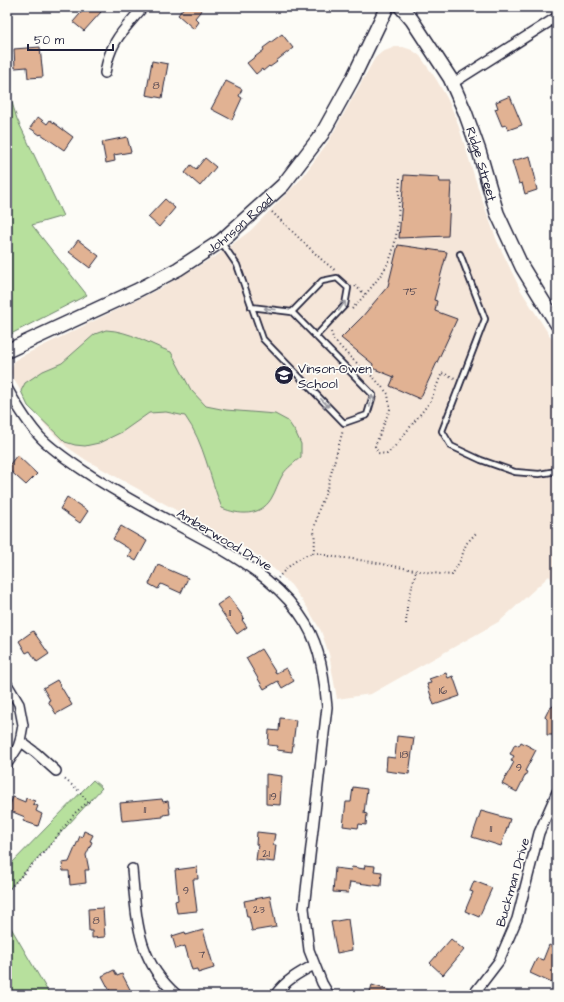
<svg xmlns="http://www.w3.org/2000/svg" width="564" height="1002" font-family="'Architects Daughter',sans-serif">
<rect width="100%" height="100%" fill="#fdfcf7"/>
<filter id="ink" filterUnits="userSpaceOnUse"><feTurbulence type="fractalNoise" baseFrequency=".025" numOctaves="2"/><feDisplacementMap in="SourceGraphic" scale="8" xChannelSelector="R" yChannelSelector="G"/><feConvolveMatrix kernelMatrix="1 2 1 2 8 2 1 2 1" color-interpolation-filters="sRGB"/></filter>
<g filter="url(#ink)">
<path fill="#f5e6d9" d="M395,47H403L412,50L420,56L436,79L447,98L456,118L480,194L497,241L520,289L557,347V586L549,576L500,621L371,694L337,699L329,654L321,631L307,607L291,585L274,569L255,554L86,460L67,447L46,426L29,405L13,378L11,372L14,361L20,357L161,288L219,254L250,231L301,179L328,142L375,58L382,52Z"/>
<path fill="#b7e09d" stroke="#6c816c" d="M7,86L17,119L63,216L32,225L87,295L7,336Z
M106,330C130,331 149,344 171,352L191,390L206,406L226,410L275,414L288,421L296,433L301,444V457C295,462 287,468 283,474C278,482 276,491 271,499C260,517 238,515 222,508C209,477 205,444 185,416L166,412L149,413L122,432L99,443L85,446L75,445L65,442L28,406L21,391L25,383L43,371L62,363L95,334Z
M93,780L102,788L7,891V868Z
M7,921L50,995H7Z"/>
<path fill="#e1b293" stroke="#22223b" d="M86,7H95L101,12L84,31L73,22Z
M184,7H204L195,18L199,22L194,29L178,15Z
M282,34L293,48L276,61L277,62L270,67L269,66L263,71L262,69L256,74L247,63L264,50L263,48Z
M40,47L43,77L28,78L27,67L15,68L14,49Z
M152,61L168,64L162,98L146,95Z
M226,81L242,89L239,96L242,98L232,120L211,109Z
M510,96L522,125L508,130L506,125L502,126L495,109L498,108L496,102Z
M38,117L47,124L50,120L73,137L64,150L41,134L40,135L30,128Z
M127,137L131,152L114,155L115,161L106,163L102,142Z
M530,156L536,181H535L537,190L525,194L522,183L519,184L512,161Z
M205,158L216,167L200,186L185,173L191,165L196,169Z
M404,175L439,177L440,182H451L448,236L399,238Z
M165,199L175,208L159,227L148,217Z
M78,240L99,256L90,268L69,252Z
M398,245L447,252L434,300L437,301L435,311L457,319L420,399L390,386L394,377L372,368L373,364L341,338L362,317L388,286Z
M17,455L37,474L26,485L7,468Z
M67,497L88,511L80,523L60,509Z
M121,526L147,541L136,561L128,556L131,550L113,539Z
M158,565L188,578L181,593L161,584L158,589L149,584Z
M229,597L244,618L242,620L247,627L237,634L217,605Z
M33,631L49,654L37,662L30,651L26,653L19,641Z
M261,649L276,673L286,668L294,681L282,688L278,681L264,689L246,658Z
M446,673L448,678L453,676L460,696L434,705L427,684L431,683L429,679Z
M57,680L72,705L56,714L48,701L50,700L43,688Z
M557,703V735H547V719L545,717L549,709Z
M280,718L296,720L292,752L277,750L278,746L268,745L269,730L279,731Z
M397,736L414,738L409,774L386,771L387,757L395,758Z
M521,742L536,750L525,771L527,772L517,792L502,784L514,762L511,761L514,756L510,754L515,744L519,746Z
M266,774L282,776L280,805L266,804Z
M353,787L367,789L364,813L367,814L366,825L359,824L358,828L343,826L346,802H351Z
M13,797L25,802L26,798L35,801L33,804L38,806L36,811L42,814L38,826L23,821L25,817L8,810Z
M162,799L163,802L168,801L170,814L163,815V817L122,821L120,803Z
M481,811L510,819L501,846L472,837Z
M84,831L93,835L90,841L92,842L86,855L89,870H85L86,883L70,885L69,871H63L62,863L69,862L80,836L82,837Z
M257,832L275,834L273,845H276L274,862L256,860L258,845L256,844Z
M365,865L375,866L374,871L382,872L381,886L350,882L348,893L333,892L335,868L351,870L352,867L364,869Z
M197,867L198,879H193L197,911L177,913L175,901L178,900L175,870Z
M474,881L492,888L479,917L465,911L473,892L470,891Z
M270,896L276,927L252,931L249,917H247L244,901Z
M103,908L105,937L92,938V931H89L88,909Z
M348,919L352,950L337,953L331,922Z
M203,930L214,968L198,973L197,969L192,970L185,946L176,949L172,936L185,932L186,935Z
M451,939L464,950L443,975L430,963Z
M549,945L557,949V962L554,968L557,970V977L554,984L530,973L537,958L543,960Z
M114,970L117,976L122,974L133,995H112L102,976Z
M372,985L398,993V995H369Z"/>
<g fill="none" stroke-linecap="round" stroke-linejoin="round">
<g stroke="#22223b" stroke-width="8">
<path id="lane" d="M222,243L237,265L263,339L344,423L367,415L373,395L292,312L251,307
M460,254L485,319L442,431L451,446L481,460L515,472L539,474L557,471
M292,312L322,281L337,278L348,288L345,305L316,336"/>
</g>
<g stroke="#22223b" stroke-width="12">
<path id="street" d="M105,73C110,41 123,31 143,7
M453,83L557,17
M7,388C17,406 27,423 41,438C54,451 69,461 84,471C127,500 173,522 218,547C252,567 285,589 306,624C321,649 324,678 327,707L304,908L309,950L322,983L329,995
M7,684L19,704L23,725L20,741L36,753L56,771
M7,764L18,747L20,741
M132,869C137,920 136,959 177,995
M275,995C286,980 299,973 314,965
M473,995L499,961L517,919L539,833L557,792"/>
</g>
<g stroke="#22223b" stroke-width="16">
<g id="secondary">
<path id="s1" d="M401,7L412,20L450,78L465,112L479,151L497,213L522,267L557,324"/>
<path id="s2" d="M7,351L136,291L178,269L221,241L283,185L322,134L353,78L387,7"/>
</g>
</g>
<path stroke="#22223b" stroke-width="2" stroke-dasharray="1 3" stroke-linecap="butt" d="M272,212L322,260L336,271
M355,286L365,294
M352,309C365,295 377,282 387,265C400,242 398,204 400,178
M331,332L334,340L350,357L375,379L388,394L390,409L375,446L378,453L387,454L395,446L430,402L442,373L455,378
M313,553L315,543L314,529L319,509L326,492L343,430
M278,578C286,568 299,556 313,553C319,552 327,556 334,557C374,560 412,572 452,575L461,559L466,544L477,532
M406,624L407,607L416,571
M7,891L49,847L75,813L88,802L77,789L63,778"/>
<use href="#lane" stroke="#fdfcf7" stroke-width="4.5"/>
<use href="#street" stroke="#fdfcf7" stroke-width="9"/>
<use href="#secondary" stroke="#fdfcf7" stroke-width="13"/>
</g>
<defs><path id="oneway-shaft" d="M-6 0H5M1.5-3L5.5 0L1.5 3" fill="none" stroke-width="1.6" stroke-linecap="round" stroke-linejoin="round"/></defs>
<g stroke="#9a9aa2">
<use href="#oneway-shaft" transform="translate(342 306) rotate(-56)"/>
<use href="#oneway-shaft" transform="translate(270 309) rotate(-173)"/>
<use href="#oneway-shaft" transform="translate(371 401) rotate(-78)"/>
<use href="#oneway-shaft" transform="translate(325 403) rotate(46)"/>
</g>
</g>
<defs>
<g id="school-disc" transform="scale(1)"><circle r="9.5" fill="#22223b" stroke="#fdfcf7"/><path d="M0-5L7-2L0 1L-7-2ZM-4 1L0 2.5L4 1V4Q0 6-4 4Z" fill="#fff"/></g>
</defs>
<g fill-rule="evenodd">
<use href="#school-disc" x="284" y="375"/>
</g>
<g text-anchor="middle" stroke-width="3.5" stroke-linejoin="round" paint-order="stroke">
<g font-size="11" fill="#524651">
<text x="156" y="89">8</text>
<text x="410" y="295">75</text>
<text x="230" y="616">11</text>
<text x="443" y="694">16</text>
<text x="404" y="758">18</text>
<text x="519" y="771">9</text>
<text x="273" y="800">19</text>
<text x="145" y="813">11</text>
<text x="491" y="832">11</text>
<text x="266" y="857">21</text>
<text x="186" y="894">9</text>
<text x="259" y="913">23</text>
<text x="96" y="924">8</text>
<text x="202" y="958">7</text>
</g>
<g font-size="13" fill="#22223b" stroke="#fdfcf7">
<text dy="5" stroke="none"><textPath href="#s1" startOffset="178">Ridge Street</textPath></text>
<text dy="5" stroke="none"><textPath href="#s2" startOffset="266">Johnson Road</textPath></text>
<text transform="translate(225 539) rotate(31)" y="5">Amberwood Drive</text>
<text transform="translate(512 882) rotate(-74)" y="5">Buckman Drive</text>
</g>
<g font-size="13" fill="#22223b" stroke="#fdfcf7" text-anchor="start">
<text x="298" y="373">Vinson-Owen<tspan x="298" dy="15">School</tspan></text>
</g>
</g>
<rect width="564" height="1002" fill="none" stroke="#fdfcf7" stroke-width="24"/>
<rect x="12" y="12" width="540" height="978" fill="none" stroke="#22223b" stroke-width="1.5" filter="url(#ink)"/>
<path d="M28 44v6h85v-6" fill="none" stroke="#22223b" stroke-width="2"/>
<text x="34" y="44" font-size="12" fill="#22223b" stroke="#fdfcf7" stroke-width="3" paint-order="stroke">50 m</text>
</svg>
